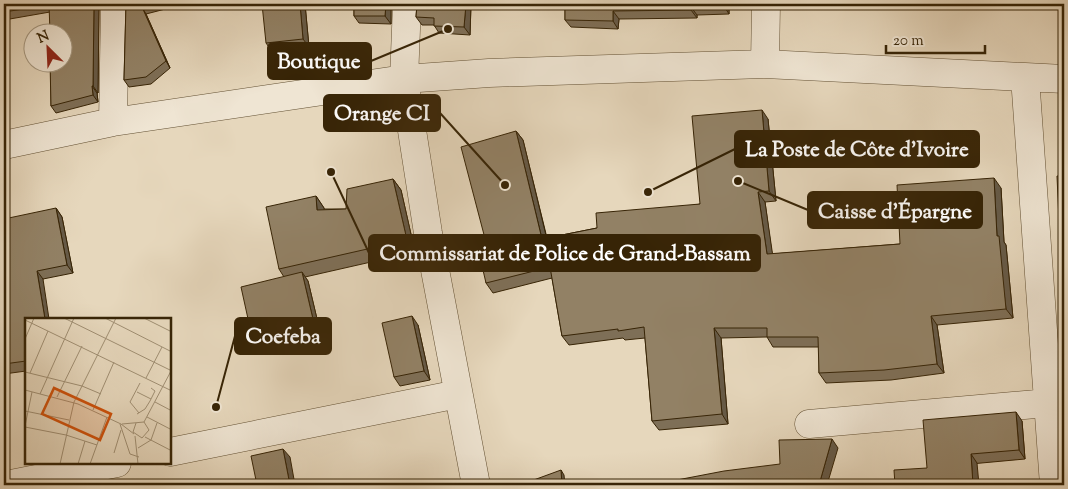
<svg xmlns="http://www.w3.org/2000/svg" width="1068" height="489" font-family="'Sorts Mill Goudy',serif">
<rect width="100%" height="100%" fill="#e6d7bc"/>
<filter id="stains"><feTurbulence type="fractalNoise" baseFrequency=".004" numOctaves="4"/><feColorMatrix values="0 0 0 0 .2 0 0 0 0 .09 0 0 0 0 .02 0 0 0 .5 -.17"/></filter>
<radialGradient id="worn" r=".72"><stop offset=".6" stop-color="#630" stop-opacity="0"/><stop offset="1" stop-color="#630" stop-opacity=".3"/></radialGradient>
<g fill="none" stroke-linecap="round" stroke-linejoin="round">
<g stroke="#635134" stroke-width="29">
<path id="minor" d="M407,4L404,79L428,233L476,485
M765,64L766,4
M1025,77L1054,485
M113,122L115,4
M4,145L113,122L404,79L489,73L765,64L1064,79
M809,424L1048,403
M170,452L458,394
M6,485L117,463"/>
</g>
<use href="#minor" stroke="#efe5d3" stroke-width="28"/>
</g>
<path fill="#7e6f57" stroke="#372406" d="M4,4H99L98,93H97L98,102L56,113L51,106L50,12L4,20Z
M126,4H177V6L146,14L170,68L151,84L129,87L124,80Z
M305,4L309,47L271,50L266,43Z
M354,4H391V24L359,23L354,16Z
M417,4H471L470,35L439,33L434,25H422L416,17Z
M565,4H729V14L697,15V18L619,19L618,29L571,27L565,20Z
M4,82L7,101L4,102Z
M768,119L776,201L765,202L772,254L900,244L1001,188L1004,242L1006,245L1013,318L937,325L944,373L891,380L826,383L819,373V347H773L767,337L721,338L728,424L659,430L652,421L645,338L625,340L623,338L569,345L562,336L552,278L493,293L486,283L488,250L516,131L523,140L547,238L597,228L700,204Z
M393,179L401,190L415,252L305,277L308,281L322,340L261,354L254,346L284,277L279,269L316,196L324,208V209H346Z
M56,208L62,217L73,273L43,279L26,319V371L4,374V313L8,312Z
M418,325L430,380L400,386L394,377Z
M1022,421L1025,459L927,468Z"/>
<path fill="#665a47" stroke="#372406" d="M94,4H99L98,93L93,86Z
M300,4H305L309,47L303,39Z
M386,4H391V24L385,16Z
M466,4H471L470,35L464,27Z
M724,4H729V14L724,6Z
M142,7L146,14L170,68L166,61Z
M691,7L697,15V18L691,10Z
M613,11L619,19L618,29L613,21Z
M4,82L7,101L4,97Z
M92,86L97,93L98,102L93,95Z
M762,110L768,119L776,201L769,191Z
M516,131L523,140L549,248L542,239Z
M994,178L1001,188L1004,242L1006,245L1013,318L1006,309L997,236Z
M393,179L401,190L415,252L407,240Z
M758,192L765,202L774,264L767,254Z
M316,196L324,208L325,221L317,210Z
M56,208L62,217L73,273L67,265Z
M37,271L43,279L49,319H45Z
M302,272L308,281L322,340L316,332Z
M412,316L418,325L430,380L424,371Z
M931,316L937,325L944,373L937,364Z
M714,328L721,338L728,424L722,414Z
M1016,412L1022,421L1025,459L1019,450Z
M832,439L838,448L827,485H819Z
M283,449L290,457L295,485H290Z
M971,454L977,463L979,485H973Z
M561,470L564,475L565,485H562Z"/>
<path fill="#928165" stroke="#372406" d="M4,4H94L93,86H92L93,95L51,106L50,62H62V32H50L49,5L4,12Z
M126,4H154L142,7L166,61L146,77L124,80Z
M262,4H300L303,39L266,43Z
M354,4H386L385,16H354Z
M417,4H466L464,27L434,26V18L416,17Z
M565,4H724V6L691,7V10L613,11V21L565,20Z
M762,110L769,191L758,192L767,254L900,244L897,185L994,178L997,236H999L1006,309L931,316L937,364L884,370L819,373L818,337H767V328H714L722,414L652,421L644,327L618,331V329L562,336L550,267L486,283L479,253L488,250L461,147L516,131L542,239L597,228L596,213L700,204L692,116Z
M1057,176H1064V286H1062Z
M393,179L407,240L279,269L266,207L316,196L317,210L346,209L347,189Z
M56,208L67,265L37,271L45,319H26V361L4,364V313L8,312L4,293V219Z
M302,272L316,332L254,346L241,287Z
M412,316L424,371L394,377L382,323Z
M1016,412L1019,450L971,454L973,485H895L894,470L927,468L923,420Z
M832,439L819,485H678L677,480L724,471L780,464L779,440Z
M283,449L290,485H257L251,456Z
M561,470L562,485H520Z
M138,483L139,485H130Z"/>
<g transform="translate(25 318)">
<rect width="146" height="146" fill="#e6d7bc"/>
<path fill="none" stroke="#a08f73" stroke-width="1" d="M39,0L147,53M80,0L147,34M119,0L147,14M0,2L147,73M0,21L9,0M0,54L57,68L76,76M5,55L23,13M121,60L137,29M0,72L53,86L96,106L109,116M112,74L126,81M15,76L49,0M32,79L57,28M130,84L147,93M68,92L89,44M0,93L44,102M114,95L105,84L115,65M112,96L120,91L125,83L130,73L126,70M122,99L147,112M119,104L146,53M111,105L108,114L117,120L124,112L119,104M95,106L105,136L114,139M97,106L119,104M0,108L7,74M0,109L41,117L72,127M110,118L113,146M120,119L147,133M113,130L126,122L132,105M89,135L96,112M35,146L49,84L91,0M53,146L60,123M65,146L82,99"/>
<path fill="#cd510b" fill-opacity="0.15" stroke="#cd510b" stroke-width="2.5" d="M29,70L86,96L75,122L17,96Z"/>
<rect width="146" height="146" fill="none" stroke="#372406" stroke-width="2.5"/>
</g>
<path fill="none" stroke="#372406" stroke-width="2" d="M448 29L371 61M505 185L440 113M648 192L735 149M738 181L808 210M331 172L369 253M216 407L235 336"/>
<g fill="#372406" stroke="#efe5d3" stroke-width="2">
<circle cx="448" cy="29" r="5"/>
<circle cx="505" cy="185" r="5"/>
<circle cx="648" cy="192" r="5"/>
<circle cx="738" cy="181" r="5"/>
<circle cx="331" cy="172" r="5"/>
<circle cx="216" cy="407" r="5"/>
</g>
<g fill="#372406" stroke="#372406" stroke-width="2">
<rect x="268" y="43" width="103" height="36" rx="5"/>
<rect x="324" y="95" width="116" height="36" rx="5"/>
<rect x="735" y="131" width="244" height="36" rx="5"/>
<rect x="808" y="192" width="174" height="36" rx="5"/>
<rect x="369" y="235" width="391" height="36" rx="5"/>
<rect x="235" y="318" width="96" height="36" rx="5"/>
</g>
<g font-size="21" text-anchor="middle" font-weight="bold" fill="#fff">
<text x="319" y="68">Boutique</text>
<text x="382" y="120">Orange CI</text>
<text x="857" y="156">La Poste de Côte d'Ivoire</text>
<text x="895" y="218">Caisse d'Épargne</text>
<text x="565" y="260">Commissariat de Police de Grand-Bassam</text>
<text x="283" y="343">Coefeba</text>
</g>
<rect width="1068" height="489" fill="none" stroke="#e6d7bc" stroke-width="20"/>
<rect x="5" y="5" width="1058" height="479" fill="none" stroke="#372406" stroke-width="2.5"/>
<rect x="10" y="10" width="1048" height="469" fill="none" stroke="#372406"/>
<g transform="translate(48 48) rotate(336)"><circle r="24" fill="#efe5d3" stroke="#a59881"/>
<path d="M0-4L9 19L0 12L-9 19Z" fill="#8f2418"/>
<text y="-8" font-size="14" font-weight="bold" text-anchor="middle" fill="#372406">N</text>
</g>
<path d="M886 45v8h99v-8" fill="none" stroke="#372406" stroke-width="2.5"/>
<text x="893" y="45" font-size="15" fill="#372406" stroke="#efe5d3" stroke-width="4" paint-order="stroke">20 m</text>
<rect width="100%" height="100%" filter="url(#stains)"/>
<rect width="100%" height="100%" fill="url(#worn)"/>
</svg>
